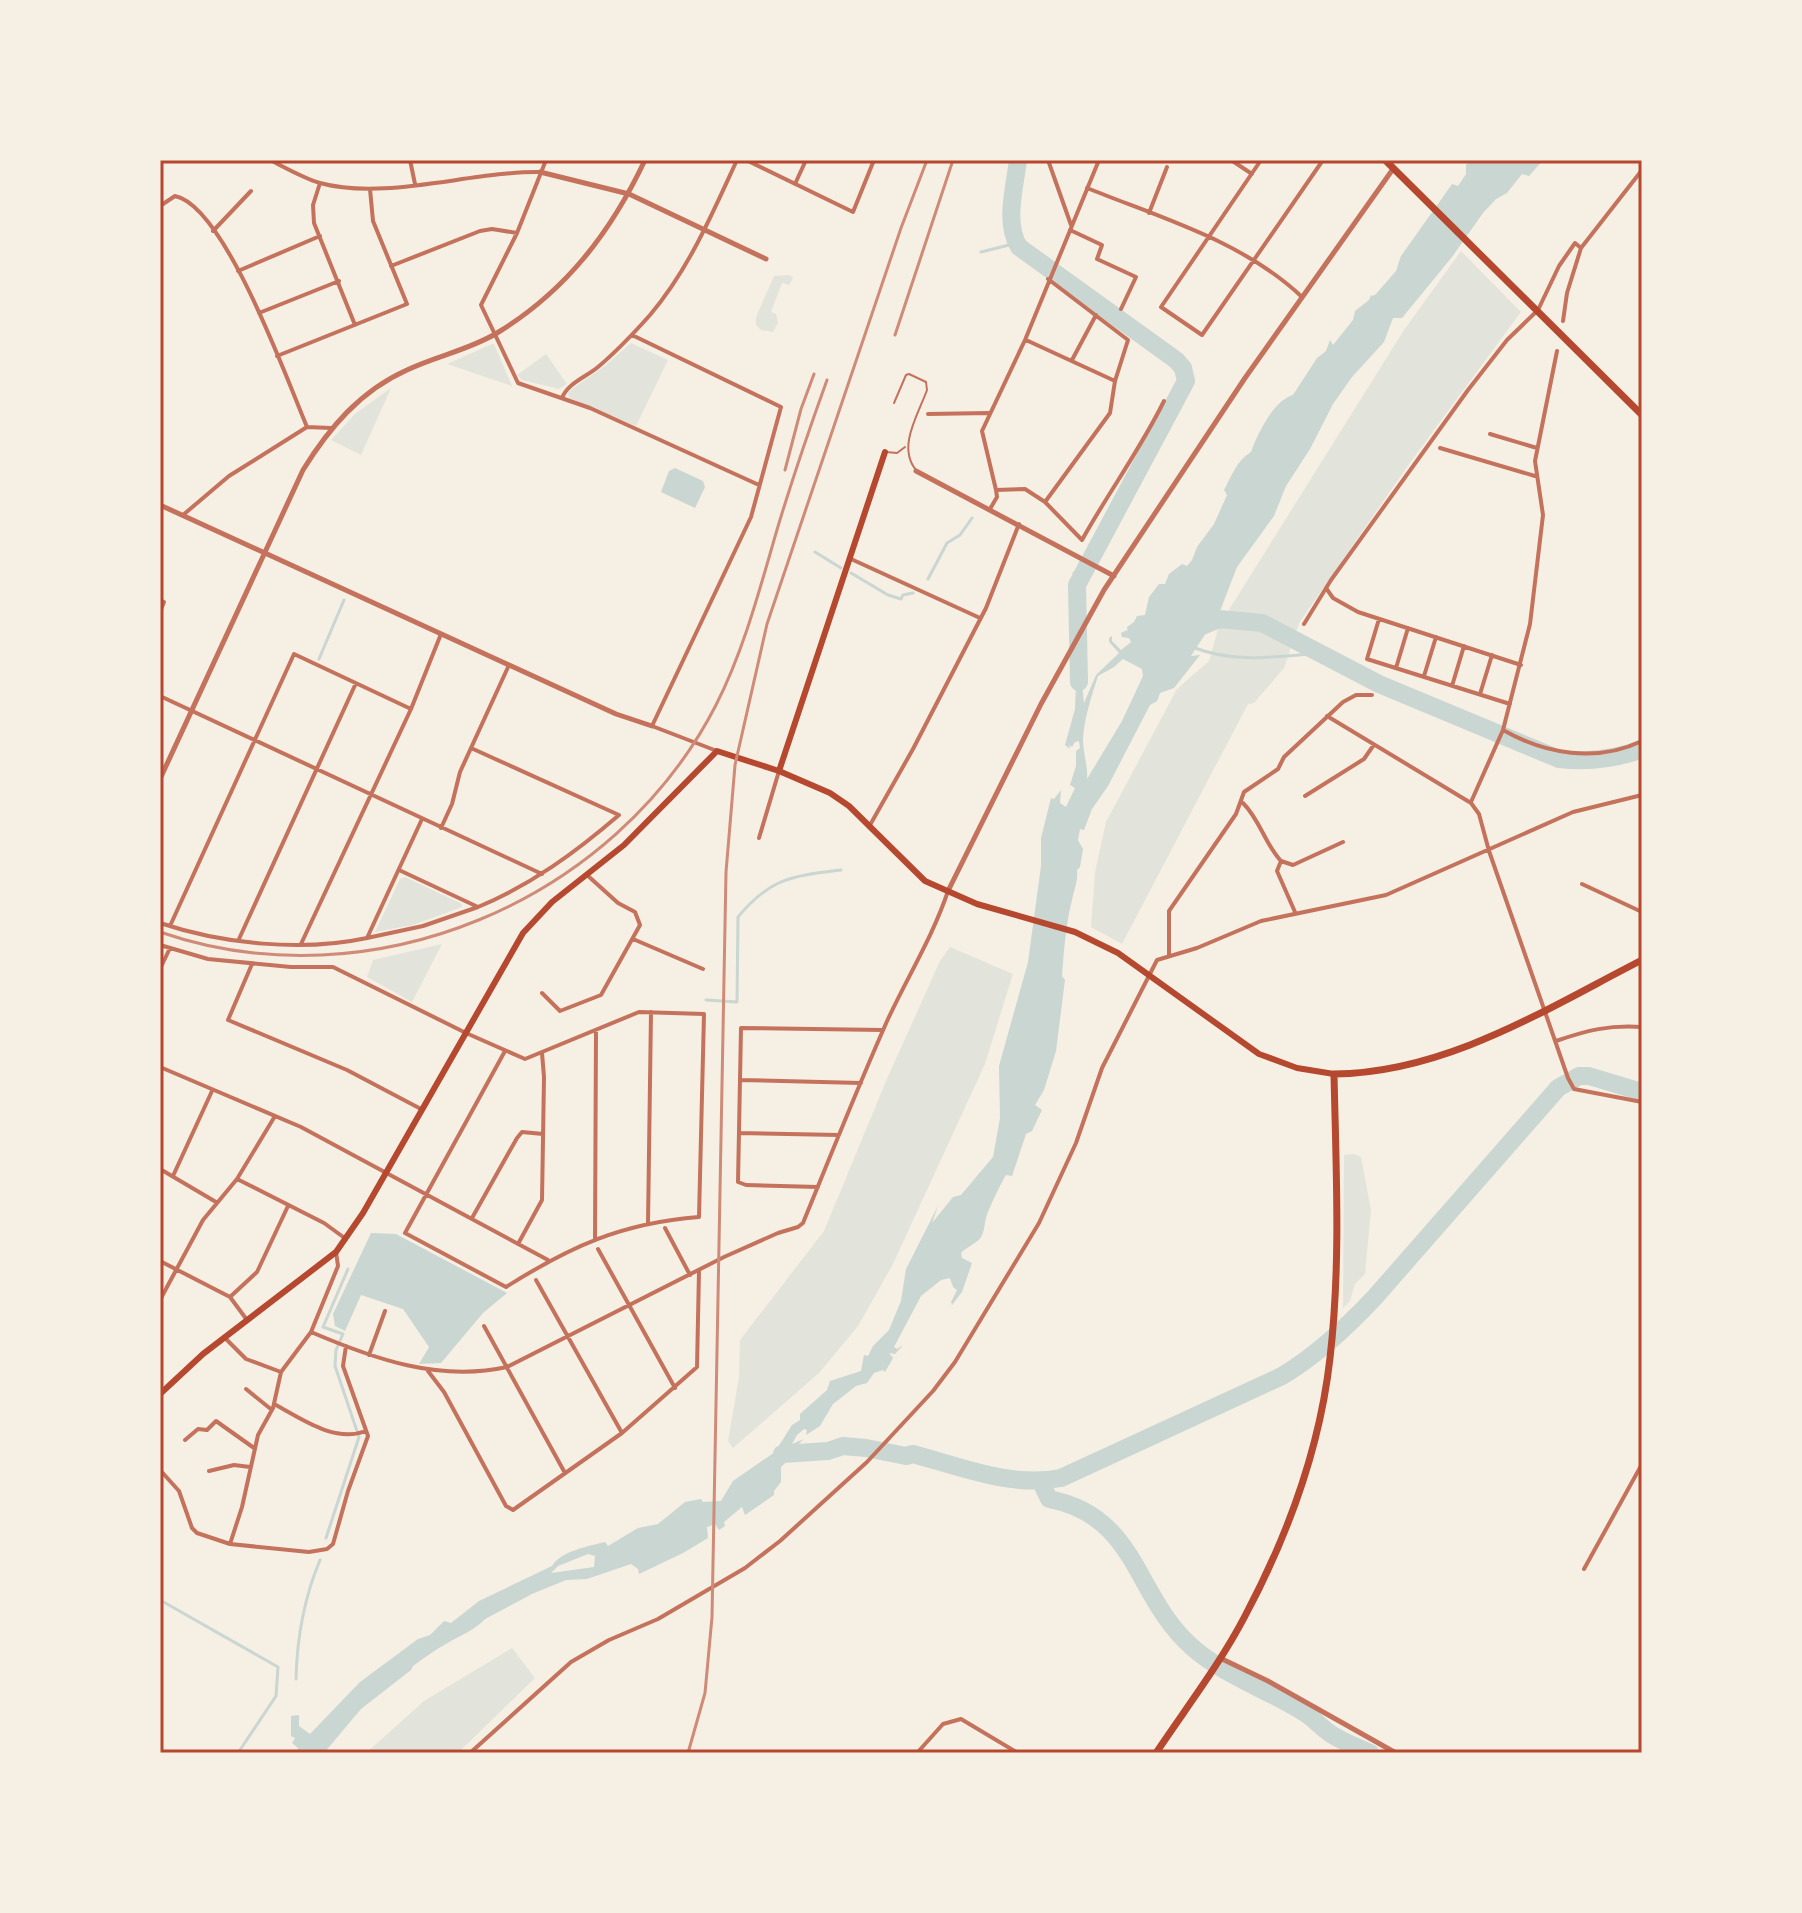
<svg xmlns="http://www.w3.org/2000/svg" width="1802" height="1913" font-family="Georgia,serif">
<rect width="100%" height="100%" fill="#f6efe4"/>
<path fill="#e2e4dc" d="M1461,251L1521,312L1409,464L1299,623L1284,668L1254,703L1248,704L1122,944L1091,927L1095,872L1106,822L1177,689L1209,661L1218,629L1230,608L1404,330Z
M790,275L793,278L789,285L782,283L771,312L776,314L778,323L773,332L761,330L756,325V317L774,276Z
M631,343L668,360L636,426L569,398L568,392L606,365Z
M494,344L512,386L447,364L492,344Z
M546,354L567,384L559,389L522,380L517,375Z
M391,388L361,455L331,440L356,413Z
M405,877L462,904V907L413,925L375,932L400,879Z
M442,944L412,1002L367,977L373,960Z
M950,947L1013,974L985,1064L893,1264L858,1326L819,1373L733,1448L728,1441L739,1377L740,1340L824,1231L886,1081L940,961Z
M1354,1154L1361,1157L1371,1210L1365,1274L1355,1284L1350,1301L1343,1308L1344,1155Z
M512,1648L535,1678L458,1753H366L424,1701Z"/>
<path fill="#c9d6d2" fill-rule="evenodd" d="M1471,160H1543L1529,176L1522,174L1507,193L1496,199L1483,213L1452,257L1402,318H1393L1384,342L1352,377L1333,404L1310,449L1286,486L1274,516L1237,567L1220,611L1191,656L1200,655L1174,688L1160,693L1157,701L1150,705L1108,786L1092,809L1084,830L1080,829L1078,840L1083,849L1080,867L1077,870C1078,882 1075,886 1073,896C1066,921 1064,950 1062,976L1065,980L1056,1051L1044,1090L1035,1105L1042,1110L1032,1131L1026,1134L1012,1176L1006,1175C1002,1181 988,1210 986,1218C984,1225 985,1230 981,1237C976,1244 968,1246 961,1253L962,1258L972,1263L962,1292L952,1305L951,1302L957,1290L953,1287L950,1278L941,1280L921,1296L894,1347L897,1349L903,1345L895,1354L889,1353L893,1358L885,1372L883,1370L874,1373L867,1383L856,1386L833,1404L820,1426L806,1435L807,1430L804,1429L797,1435L792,1444L804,1439L793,1449L795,1462L787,1461L781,1467V1482L774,1491V1495L745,1515L742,1507L724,1522L725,1526L719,1530L715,1524L707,1527L708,1538L683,1553L639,1574L638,1569L631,1564L587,1579L566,1580L532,1594L485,1619C475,1630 459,1636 446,1644C435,1650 424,1658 413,1666L411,1670L361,1709L324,1753H296L298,1748L292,1743L295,1738L291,1736V1716L299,1715V1726L310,1734L360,1682L418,1639L430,1635L444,1621L451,1623L479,1601L552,1566C561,1551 589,1546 605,1542L608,1546L638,1528L658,1524L685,1502L701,1499L703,1502L721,1501L733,1481L775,1452L792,1425L800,1420V1414L827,1390L830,1381L861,1371L864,1355L868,1356L873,1346L889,1330L901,1301L906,1269L938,1206L932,1223L953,1197L961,1195L993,1157L1000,1118L999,1066L1028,962L1041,866V838L1051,798L1054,799L1061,790L1060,803L1066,807L1075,788L1070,785L1076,766V751L1080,748L1079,741L1075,742L1072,747L1069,745L1070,749L1065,745L1075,709L1077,660L1079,656L1084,703L1096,675L1119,653L1109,642V638L1112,636V641L1121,650L1131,642L1129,638L1122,637L1121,633L1127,630L1128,633L1127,627L1134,622L1137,616L1145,615L1149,597L1159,584H1165L1169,574L1182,564L1187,566L1192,560L1197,547L1214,524L1227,495L1224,490C1231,477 1237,460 1251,452C1258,433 1274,400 1293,395L1317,358L1326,351L1330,340L1333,345L1353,320L1355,311L1369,300L1371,295L1373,296L1376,294L1396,271L1401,256L1445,194L1452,184L1458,186L1466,174V165ZM1123,659L1142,669L1143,676L1122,721L1087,779C1088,766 1083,753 1083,739C1084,719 1091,698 1098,676L1114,667ZM588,1554L595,1556L594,1567L551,1573L558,1566Z
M675,468L703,481L705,487L695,508L661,492L669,471Z
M371,1233L396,1234L507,1293L483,1313L441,1363L419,1364L429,1347L403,1309L361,1295L345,1331L335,1326L333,1314Z"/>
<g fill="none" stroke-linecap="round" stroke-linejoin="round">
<path stroke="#c9d6d2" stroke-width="3" d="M981,252L1017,243
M815,552L841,568
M851,573L888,595L901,599L903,595L913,593
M1074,573L1080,577
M928,579L947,543L960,535L972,518
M1195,648C1237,664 1278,656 1322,653
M319,659L344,600
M706,1000L737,1002L738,917C771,877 793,876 841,870
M326,1538L359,1437L335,1366L336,1350L343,1334L323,1327L348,1269
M160,1600L278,1667L276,1696L238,1753
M296,1679C297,1637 304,1598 320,1560"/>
<path stroke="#c9d6d2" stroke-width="18" d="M1018,160C1015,186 1004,223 1019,247L1176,360L1183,368L1186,381L1077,585L1079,682
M1195,629L1219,619L1262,623L1379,684L1559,759C1587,762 1616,759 1642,749
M782,1454L828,1451L843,1446L866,1448L906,1456L913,1454C961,1467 1012,1488 1061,1478L1282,1376C1317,1355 1347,1327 1375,1297L1558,1088L1579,1076H1589L1642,1092
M1041,1482L1049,1499C1138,1516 1134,1596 1192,1647C1226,1677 1270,1690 1308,1715C1316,1721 1323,1729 1331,1734C1343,1742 1357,1747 1370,1753"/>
<path stroke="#c5725c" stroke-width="2" d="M894,403L906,375L909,374L926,382L927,390C918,415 897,447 916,470
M886,452L897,453L905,447"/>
<path stroke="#c5725c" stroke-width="4" d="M270,160C286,168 303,178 320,183C385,201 472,171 540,172
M410,160L415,184
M546,160L517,233L481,305L518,383L590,408L759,485
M746,160L853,212L874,160
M1048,160L1071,225
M1231,160L1252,174
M1261,160L1161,307L1202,335L1323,160
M320,183L313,205L314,223L355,325
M795,184L806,160
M1087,188C1161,218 1243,241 1302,297
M160,206L175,196C225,206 287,380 307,427
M1149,213L1167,167
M1070,230L1102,245L1097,259L1136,277L1121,309
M213,231L251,191
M391,266L480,231L492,229L517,233
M238,271L320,236
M259,313L339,281
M1563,321L1567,293L1581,248L1642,170
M632,335L781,407L751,517L652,726L717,751
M1026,340L1115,381
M277,356L407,304L373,221L370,189
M1072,360L1096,315
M562,398C568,383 586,377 598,367C617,351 634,333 650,315C689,269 712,214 737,160
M928,414L989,413
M1490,434L1537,448
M160,446V450
M1440,448L1535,476
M996,490L1025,489L1045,502L1082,540C1108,493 1140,450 1164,401
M1045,502L1110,413L1115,381L1128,340L1048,279
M990,509L997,497L996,490L982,431L1025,340L1099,160
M183,515L229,476L307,427L331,428
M851,559L980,618
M1326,588L1333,598L1358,612L1521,665
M160,600L164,602L160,612
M1379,619L1367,659L1510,704
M1304,624L1331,580L1468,390L1507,340L1538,310L1559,266L1575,243L1581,248
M1396,668L1408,628
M1424,676L1436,637
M1452,686L1464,646
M1480,694L1492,655
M160,696L542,874
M1327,716L1471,803L1479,814L1489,851L1568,1078L1574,1089L1642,1102
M1503,730C1545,754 1596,763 1642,741
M1305,796L1364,759L1373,746
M1471,802L1503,730L1530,624L1543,515L1535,461L1557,351
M1243,803C1260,820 1265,844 1281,861L1277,871L1295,912
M870,825L913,749L986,608L1019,524
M441,828L452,804L460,772L509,665
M759,838L779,771
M1281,861L1293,865L1343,842
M399,870L478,907C531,885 576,852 619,815L471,748
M1582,884L1642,912
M160,923C223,944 302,952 367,938L422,819
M170,926L294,654L411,709
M367,938L423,926L478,907
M239,939L356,683
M633,939L703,969
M301,944L411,709L441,634
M160,945L208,959L291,967H333L466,1033L525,1059L639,1012L704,1014L699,1217C622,1223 571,1246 506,1287L405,1233L505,1051
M1169,956V911L1236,814L1244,792L1278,769L1284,757L1343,702L1356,695H1372
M252,964L228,1020L347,1070L421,1109
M160,969L170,948
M542,993L560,1011L601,995L640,925L635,912L618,903L587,875
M1556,1041C1588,1030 1608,1025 1642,1027
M160,1067L301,1127L548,1260
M740,1080L861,1083
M739,1133L839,1135
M160,1169L216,1202
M173,1176L212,1091
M237,1179L324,1223L346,1239
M818,1187L746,1185L738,1182L741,1028L883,1030
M472,1218L517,1138L522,1132L543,1134
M648,1224L651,1012
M665,1228L690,1275
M595,1240L596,1030
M518,1244L542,1200L544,1077L542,1053
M598,1249L675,1388
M160,1261L230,1297L247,1320
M536,1280L622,1433
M230,1297L257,1272L288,1206
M160,1300L203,1220L237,1179L275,1116
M484,1326L565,1473
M311,1332C374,1359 439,1382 507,1367L724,1257L778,1233L798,1227L803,1223C831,1155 858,1086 888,1019C908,976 933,936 948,891
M224,1337L246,1359L281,1372
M369,1355L385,1311
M428,1371L444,1392L506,1506L513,1510L622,1433L697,1367L699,1271
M246,1389L272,1410
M274,1404C302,1419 334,1443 366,1431
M185,1440L198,1429L207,1430L216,1421L254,1448
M160,1470L179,1491L192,1528L197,1533L230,1544L309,1552L327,1549L333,1544L348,1491L368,1436L343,1366L346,1346
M209,1471L234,1465L250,1467
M230,1544L242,1507L258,1435L273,1408L281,1372L311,1332L338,1266L336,1252
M1584,1569L1642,1464
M470,1753L571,1662L609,1640L658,1619L745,1568L780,1541L867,1462L933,1391L955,1362L1039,1223L1076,1143L1102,1068L1157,960L1197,948L1261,921L1386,895L1573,812L1642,795
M917,1753L943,1724L961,1719L1018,1753"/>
<path stroke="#c5725c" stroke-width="5" d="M540,172L629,194L766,259
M916,471L1114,576
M160,505L616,714L652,726
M160,779L303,470C329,428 360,391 407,370C436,356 469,350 497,333C566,291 611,232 645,160
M948,891L1041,704L1104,590L1245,378L1393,169
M1220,1658L1268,1681L1396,1753"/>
<path stroke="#b5482f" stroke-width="6" d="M779,771L885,452
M160,1394L203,1354L336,1252L363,1213L523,933L552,902L624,845L717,751L779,771L830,793L849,806L925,881L977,904L1075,932L1118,953L1259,1054L1297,1068L1334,1074"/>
<path stroke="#b5482f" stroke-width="7" d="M1156,1753C1186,1708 1220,1664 1245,1616C1287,1537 1320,1447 1330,1358C1341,1264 1336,1169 1334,1074C1446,1073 1546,1009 1642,960"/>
<path stroke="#b5482f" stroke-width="7" d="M1385,160L1642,415"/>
<path stroke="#cf8b77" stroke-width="3" d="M895,335L953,160
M785,470L801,409L814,374
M160,932C371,1005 615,902 716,705C745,648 761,584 779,523C794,474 810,427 827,380
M688,1753L705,1693L712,1617L726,872L735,765L767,624L901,228L927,160"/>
</g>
<rect width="1802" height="1913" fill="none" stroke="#f6efe4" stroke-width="324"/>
<rect x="162" y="162" width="1478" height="1589" fill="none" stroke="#b5482f" stroke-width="3"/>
</svg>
